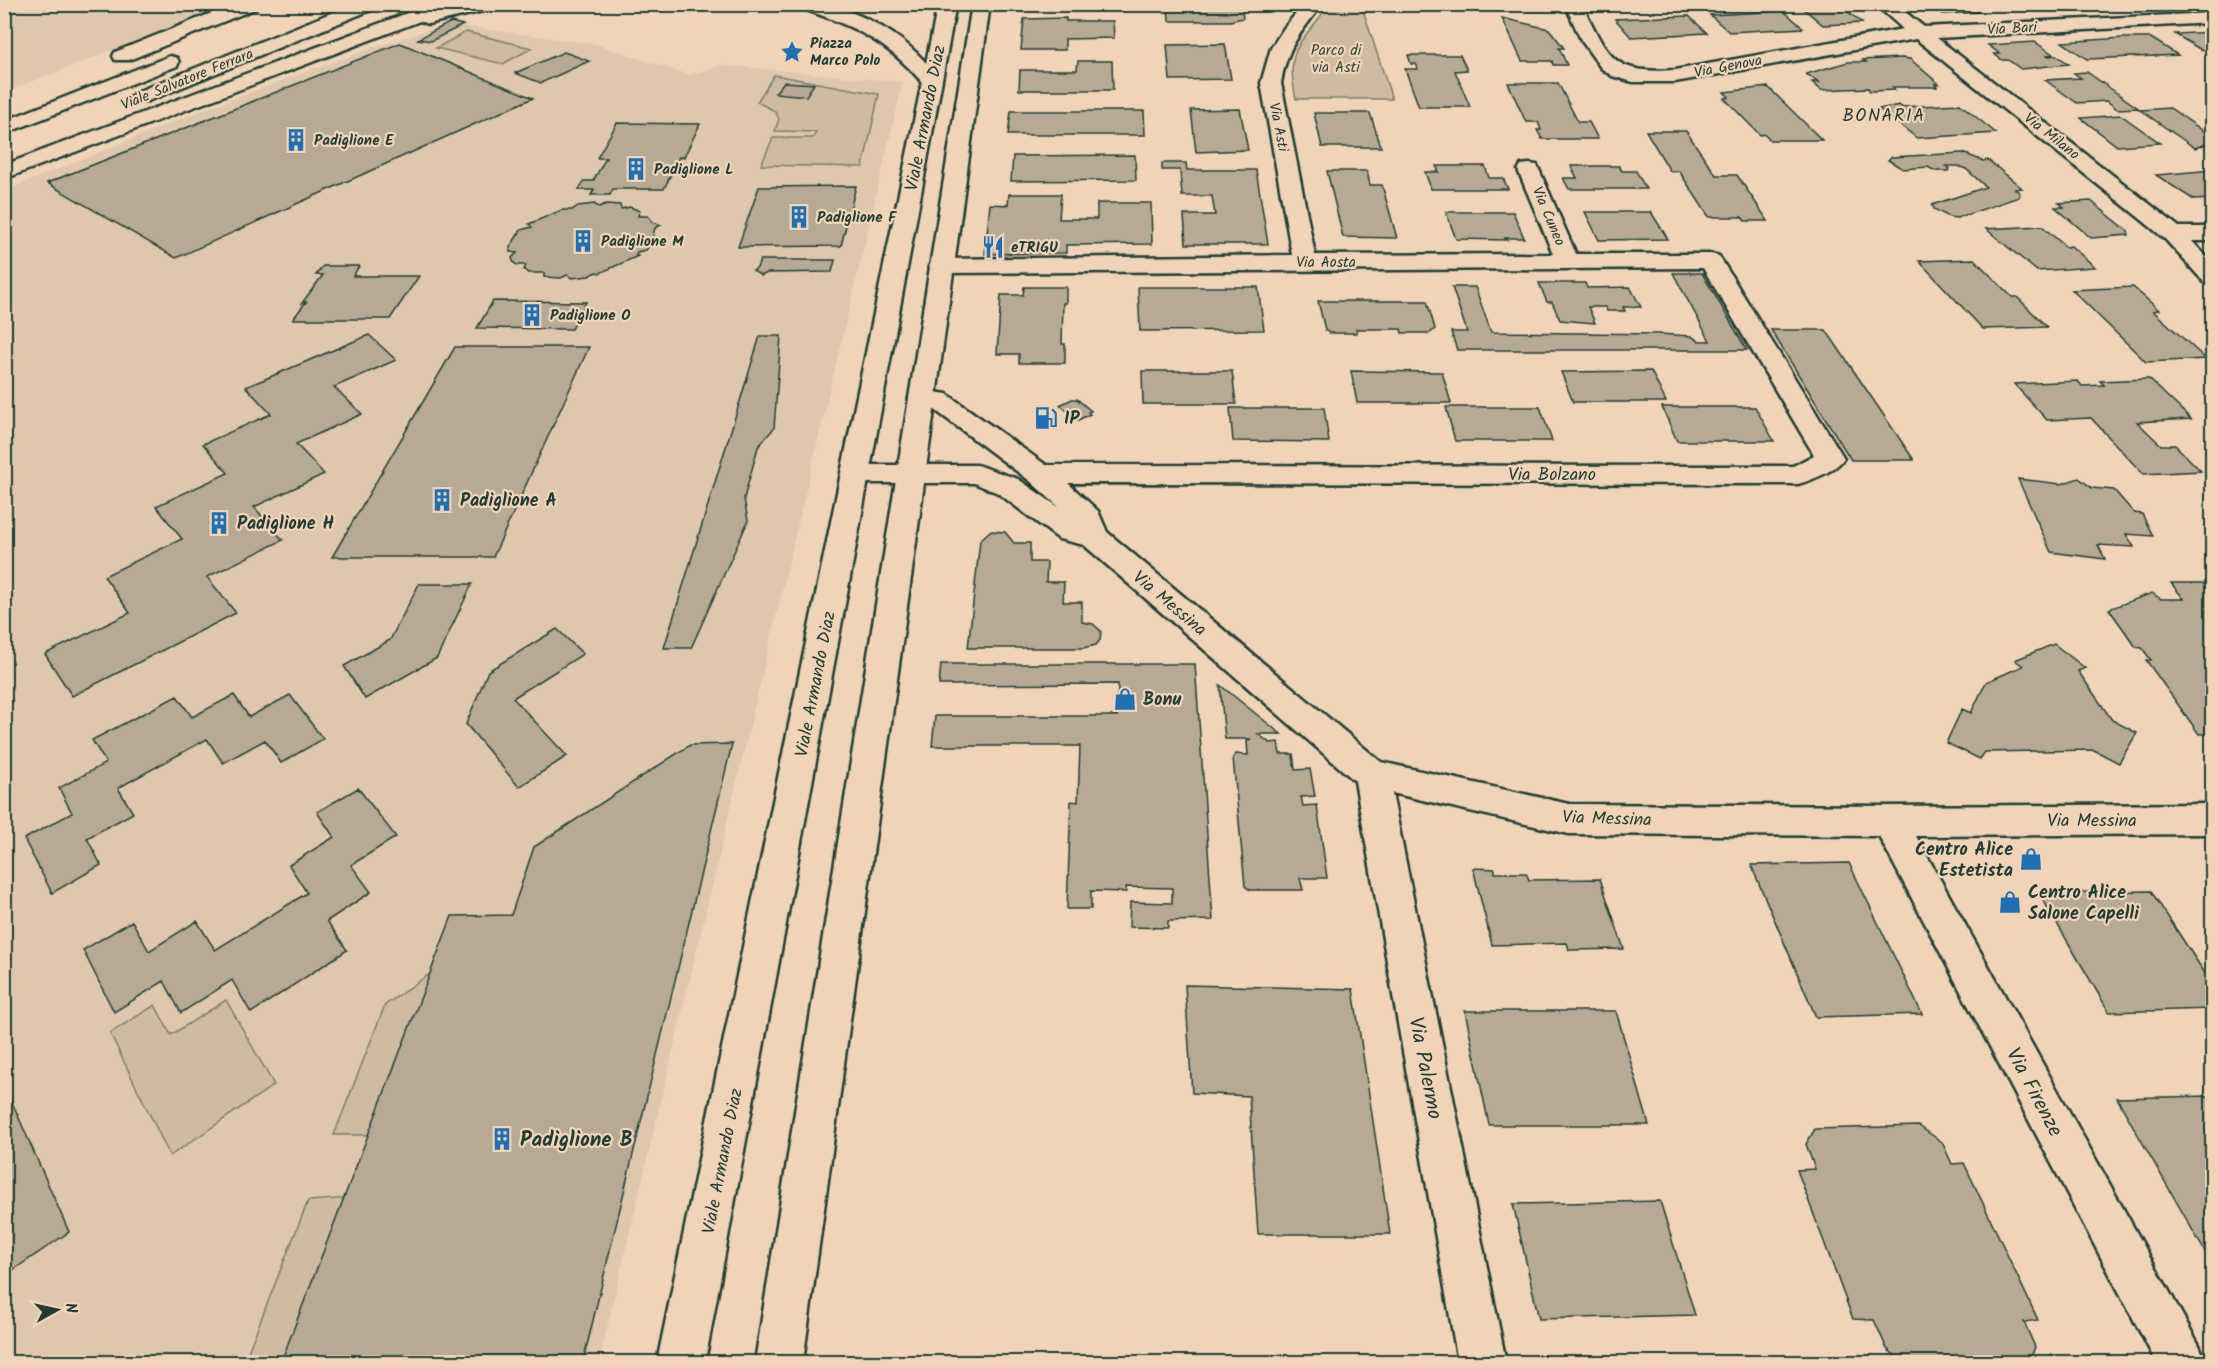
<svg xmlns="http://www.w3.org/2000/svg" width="2217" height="1367" font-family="Kalam,sans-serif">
<rect width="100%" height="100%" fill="#f1d4b8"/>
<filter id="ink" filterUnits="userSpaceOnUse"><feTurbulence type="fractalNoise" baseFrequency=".0167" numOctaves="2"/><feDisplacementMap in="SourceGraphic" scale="12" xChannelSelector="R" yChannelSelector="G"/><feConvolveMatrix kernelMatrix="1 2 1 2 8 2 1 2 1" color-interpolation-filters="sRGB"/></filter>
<g filter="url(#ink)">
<path fill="#dfc7ad" d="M5,4H229V5L5,92Z
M447,24L596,44L689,75L722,65L903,82L599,1362H5L4,191L215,105L375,47Z"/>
<path fill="#cfbba2" stroke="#777c6b" stroke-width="1.5" d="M1328,6L1362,7L1392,99H1296C1284,46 1301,45 1328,6Z
M466,32L532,48L503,64L436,48Z
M774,75L879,94L863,167L761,165L773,138H813L816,132L775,131L779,119L775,111L757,102Z
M438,968L371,1135H334L385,1005Z
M226,1000L274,1085L170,1156L110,1033L155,1005L171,1035Z
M350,1198L288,1362H244L308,1201Z"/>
<path fill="#b6aa94" stroke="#1f3d34" stroke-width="1.5" d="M1168,4H1241L1243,18L1230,21H1169Z
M1502,4H1539L1542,10H1529Z
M1798,4H1838L1862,23L1823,25Z
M1929,4H1969L1980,12L1942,14Z
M1997,4H2068L2073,8L2007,11Z
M1784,11L1803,28L1729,32L1710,15Z
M1689,16L1707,33L1631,37L1615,19Z
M1066,18V21H1113L1114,38L1065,39V50H1021L1024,19Z
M1502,18L1549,29L1564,48H1559L1567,65H1553L1552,61H1522Z
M451,22L463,25L431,41L418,39Z
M2212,32V52L2206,48L2201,50L2175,34Z
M2123,38H2151L2178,55L2087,59L2062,42Z
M2035,42L2053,54L2047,55L2049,56L2056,55L2069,64L2021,69L2008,60H2002L1994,54H2000L1988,45Z
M400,43L533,98L176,258L47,183Z
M1225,44L1231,79L1170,80L1167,45Z
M564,52L589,61L541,83L515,73Z
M1408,55H1460L1467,70L1455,71L1470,107H1419L1405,69H1418L1416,64H1411Z
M1902,58L1910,59L1939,84H1935L1937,87H1892L1895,90L1870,91L1868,88L1821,90L1812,82H1819L1806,74L1848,62H1866L1863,60Z
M1078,61H1112L1113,90H1019L1020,70H1077Z
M2087,72L2141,110L2170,108L2212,137V142L2195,148L2137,108L2117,109L2107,101L2077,103L2045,80L2081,78L2074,73Z
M784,82L814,84L806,96L775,93Z
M1508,83H1558L1578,122H1589L1598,139H1542L1537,130H1541L1538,122H1526Z
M1768,87L1822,140H1770L1765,134L1760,135L1724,98L1729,97L1724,92Z
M1960,104L1996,133L1917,138L1879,109L1899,105L1901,107Z
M1240,109L1248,150L1196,152L1191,110Z
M1011,111H1144L1145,135H1008Z
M1314,113H1370L1381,147H1322Z
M2121,115L2160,143L2117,146L2081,118Z
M617,123L700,124L684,157H679L664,189H613L610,195H591L594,190H579L584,181H593L606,158H597Z
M1646,131H1686L1716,175H1737L1768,221H1745L1742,217H1709L1679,171H1670Z
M1963,153L1983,161L1988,160L2022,188L2015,189L2020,193L2019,197L1957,218L1949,217L1934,209L1932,205L1986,187L1966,169L1958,166H1946L1949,169L1948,171H1935L1928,167L1903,169L1888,160L1891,157Z
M1135,155L1136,180L1011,181L1013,156Z
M1162,163H1186L1187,170H1256L1268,244H1186L1184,215H1215L1212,196H1182L1180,170H1162Z
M1436,166H1485L1489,178H1503L1508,189H1431L1425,172H1439Z
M1571,166H1619L1622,171H1636L1646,189H1569L1563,178H1577Z
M2212,170V199L2194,200L2156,175Z
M1327,171H1367L1370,185H1382L1397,238L1343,237Z
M856,186L841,246L738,247L759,187Z
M1009,194H1061L1059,219H1097V203H1151L1152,244L1066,245V253L985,254L990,204L1008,205Z
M2091,201L2128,231L2129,235L2091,238L2055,207H2064L2059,203Z
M594,204L599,207L606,204L620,205L621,209L630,207L640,211L638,216H648L653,222L661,225L655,228L651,244L646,250L637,252L636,255L638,256L600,273L596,272L589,276L572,278L567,275L561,278L544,277V273H529L524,270L526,265H517L514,263L512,258L517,253L510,252V247L521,230L532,227L529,224L562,210H572L578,206Z
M1446,212H1513L1524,238H1505L1507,240L1456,239Z
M1585,212H1651L1668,239L1599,240Z
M2042,226L2066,247L2071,246L2095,267L2037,271L1986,229Z
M1974,259L2012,297H2017L2047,327L1983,329L1919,261Z
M760,260H835L832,272L767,273L761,276L753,271L757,268Z
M323,266H359L353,276H419L390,319H293L306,302L302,303L323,275H316Z
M1673,273H1702L1747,350H1457L1451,332H1467L1452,287H1475L1491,332L1658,334L1691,336L1699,341H1710Z
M1539,283H1585L1587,288L1630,287L1641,307H1623L1625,311H1607L1605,307H1588L1595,323L1560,320L1552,302H1547Z
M1024,287H1066V303H1063L1062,344H1065V363H1019V354H997L1001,295H1023Z
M1138,287H1258L1264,330L1140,331Z
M2133,287L2159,310L2153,311L2206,359L2146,362L2072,290Z
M493,301L586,302L572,329L477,328Z
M1318,301H1427L1435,329L1430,333H1402L1401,329H1356L1357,333H1329L1325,330Z
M1771,330H1826L1914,460H1851Z
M369,335L396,360L334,387L362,414L296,444L324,474L254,507L283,540L207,577L236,613L72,696L45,654L130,613L104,576L182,539L156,506L228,473L203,444L271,414L246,387Z
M760,336H781L774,428L758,447L752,469L744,498L748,521L691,648H664Z
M455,347H589L493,557H332Z
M1142,371H1232L1236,404H1143Z
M1351,371L1442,372L1451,403H1357Z
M1651,371L1666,402H1573L1561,372Z
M2149,379L2191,419L2137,422L2161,445H2175L2201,471L2143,474L2091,418L2047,420L2014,384L2078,381L2082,386L2104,385L2100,381Z
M1072,399H1077L1091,411L1088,412L1090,414L1078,420L1060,405Z
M1446,407H1540L1552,441H1455Z
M1662,407H1755L1774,441H1677Z
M1230,408H1324L1329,442L1233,441Z
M2079,478L2092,488L2114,490L2134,513L2142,514L2153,536L2126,534L2134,547L2098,545L2105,559L2051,552L2018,479L2061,484Z
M990,531L1005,532L1014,543H1030V562H1047L1046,582H1064L1063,602H1082V622L1093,624L1101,631L1100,640L1096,645L1083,648H968L980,540Z
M2171,583H2203L2212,595V734H2199L2146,660H2151L2142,648L2136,647L2109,609L2152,593L2161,599H2184Z
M419,584H472L437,658L365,699L344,666L390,640Z
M557,629L583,654L513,698L567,756L519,787L466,724L488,671Z
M2054,644L2085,668L2078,671L2112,720L2137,733L2119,763L2094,750L1985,752L1980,759L1946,743L1962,709L1971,713L1986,682L2023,666L2015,660Z
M941,664H1195L1213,920L1168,921V928L1129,927L1130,902L1172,903V888L1126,887V892L1091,891V909H1067L1071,801L1078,802L1080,746H932L935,716H1117L1118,684L939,685Z
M1220,685L1281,734H1258L1270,743L1278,742L1280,754H1293L1295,770L1310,769L1315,796L1301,797L1303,806L1317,805L1327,878H1300L1303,890H1250L1245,886L1233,758L1236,754L1248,755L1247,741L1251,739H1225Z
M234,695L249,717L290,695L323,739L281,763L265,740L223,763L207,739L118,788L133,813L87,838L101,865L52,893L24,839L72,813L59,788L106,763L92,740L177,696L192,717Z
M732,744L583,1362H281L452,916L511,915L534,847L690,745Z
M358,788L396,837L351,865L371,892L327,921L347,950L251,1013L232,980L181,1013L164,981L114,1012L83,950L132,921L149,951L197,921L215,950L307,893L289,865L334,837L317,812Z
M1849,863L1922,1014L1816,1017L1751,865Z
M1473,868L1495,869V873H1526L1529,880L1600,879L1624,949L1569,950L1567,943L1492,945Z
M2151,891L2212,984V1009L2109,1012L2039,893Z
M1185,985L1353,989L1390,1234H1258L1249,1096L1192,1093Z
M1465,1011H1616L1649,1125H1489Z
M4,1084L69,1232L4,1276Z
M2212,1096V1264L2117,1098Z
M1919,1126L1942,1142L1952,1164L1964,1163L2038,1320L2024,1322L2035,1347L2029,1362H1903L1887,1349L1874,1320L1853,1319L1797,1170L1815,1169L1806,1144L1815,1129Z
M1660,1201L1695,1315L1539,1319L1513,1204Z"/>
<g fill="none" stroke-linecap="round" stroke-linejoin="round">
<g stroke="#1f3d34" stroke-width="5">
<path id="street" d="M1304,4H1322C1300,35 1288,43 1281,83L1315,255L1553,254L1518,170L1521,165L1529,164L1537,165L1576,254H1711L1719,256L1844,458C1835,471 1813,480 1798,484L1068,483L1098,511L1107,532L1381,762L1569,804L1889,806L2212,804V834L1916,836L2199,1345L2206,1362H2156L1879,836L1569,834L1392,793L1506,1362H1458L1355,781L1084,545L1059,539L998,493L974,483H856L846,481L842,474L846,467L856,465H977L1018,479L1060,508L1030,481L931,407L913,404L909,398L913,392L922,390L947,394L1046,465L1793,466L1814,455L1703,268L941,273L933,271L929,266L933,261L941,259L1292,255L1261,83L1271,48L1284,28Z
M1565,4H1582C1608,57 1612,75 1675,70L1903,29L1875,4H1895L1924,27L2212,13V23L1937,38L2179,227H2212V241H2192L2212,263V284L2204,282L2165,239L2142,220L1916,39L1675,82H1633L1612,76L1601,68L1581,40Z"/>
</g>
<g stroke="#1f3d34" stroke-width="5">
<path id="secondary" d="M798,4C807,4 817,3 826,5C862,12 902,35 926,63L938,4H956L705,1362H657L922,82C886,40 851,25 800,8Z
M972,4H990L803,1362H755Z"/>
</g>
<g stroke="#1f3d34" stroke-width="5">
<path id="highway" d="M234,4H259L257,8L129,60H115L113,56L115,52Z
M353,4H378L376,8L148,101H134L131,97L134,93Z
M431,4H456L454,7L466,4H498L496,8L428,24L420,21L4,179V165Z
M170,56L177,58L179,62L177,66L4,134V121Z"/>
</g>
<use href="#street" fill="#f1d4b8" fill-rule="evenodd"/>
<use href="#secondary" fill="#f1d4b8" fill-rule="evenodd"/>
<use href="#highway" fill="#f1d4b8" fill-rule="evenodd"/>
</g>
</g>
<defs>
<g id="sight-bare" transform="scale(1.8)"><path d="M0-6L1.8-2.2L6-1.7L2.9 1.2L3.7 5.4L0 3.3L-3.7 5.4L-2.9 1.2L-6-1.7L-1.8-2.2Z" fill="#1f6fb2" stroke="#f1d4b8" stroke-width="2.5" paint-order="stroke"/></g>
<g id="building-bare" transform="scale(1.8)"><path d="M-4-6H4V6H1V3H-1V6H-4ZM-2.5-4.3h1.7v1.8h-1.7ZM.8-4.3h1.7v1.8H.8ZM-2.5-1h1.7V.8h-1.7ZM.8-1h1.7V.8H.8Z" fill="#1f6fb2" stroke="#f1d4b8" stroke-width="2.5" paint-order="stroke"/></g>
<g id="restaurant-bare" transform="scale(1.8)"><path d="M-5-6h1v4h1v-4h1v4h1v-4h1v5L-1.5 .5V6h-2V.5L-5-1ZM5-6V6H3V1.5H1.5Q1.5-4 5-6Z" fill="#1f6fb2" stroke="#f1d4b8" stroke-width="2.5" paint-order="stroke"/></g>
<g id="fuel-bare" transform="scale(1.8)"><path d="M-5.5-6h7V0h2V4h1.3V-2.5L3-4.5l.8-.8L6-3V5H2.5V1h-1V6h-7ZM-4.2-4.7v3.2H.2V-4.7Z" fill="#1f6fb2" stroke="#f1d4b8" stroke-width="2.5" paint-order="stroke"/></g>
<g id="shop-bare" transform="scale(1.8)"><path d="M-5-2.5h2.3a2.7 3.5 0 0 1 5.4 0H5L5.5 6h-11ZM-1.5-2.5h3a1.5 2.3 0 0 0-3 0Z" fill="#1f6fb2" stroke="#f1d4b8" stroke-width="2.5" paint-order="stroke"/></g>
</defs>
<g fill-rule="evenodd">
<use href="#sight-bare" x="792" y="52"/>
<use href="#building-bare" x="296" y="140"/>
<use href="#building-bare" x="636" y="169"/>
<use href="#building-bare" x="799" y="217"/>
<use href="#building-bare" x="583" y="241"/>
<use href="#restaurant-bare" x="993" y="247"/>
<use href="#building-bare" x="532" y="315"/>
<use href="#fuel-bare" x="1046" y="418"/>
<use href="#building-bare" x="442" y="500"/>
<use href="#building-bare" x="219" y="523"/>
<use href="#shop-bare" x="1125" y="699"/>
<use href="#shop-bare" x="2031" y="859"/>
<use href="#shop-bare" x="2010" y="902"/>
<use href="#building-bare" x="502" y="1139"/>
</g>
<g text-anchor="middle" stroke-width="4.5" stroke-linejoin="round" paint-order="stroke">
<g font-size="15" fill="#1f3d34" stroke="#f1d4b8">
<text transform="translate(2012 28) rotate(-3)" y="5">Via Bari</text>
<text transform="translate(1728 66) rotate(-11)" y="5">Via Genova</text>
<text transform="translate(187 79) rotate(-22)" y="5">Viale Salvatore Ferrara</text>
<text transform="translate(1279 127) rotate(79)" y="5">Via Asti</text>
<text transform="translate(2052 136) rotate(38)" y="5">Via Milano</text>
<text transform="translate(1549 216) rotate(67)" y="5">Via Cuneo</text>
<text x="1326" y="267">Via Aosta</text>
</g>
<g font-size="15" font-weight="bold" fill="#1f3d34" stroke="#f1d4b8" text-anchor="start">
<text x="810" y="48">Piazza<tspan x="810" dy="17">Marco Polo</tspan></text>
<text x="314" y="145">Padiglione E</text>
<text x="654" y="174">Padiglione L</text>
<text x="817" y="222">Padiglione F</text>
<text x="601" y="246">Padiglione M</text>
<text x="1011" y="252">eTRIGU</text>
<text x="550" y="320">Padiglione O</text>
</g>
<g font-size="15" fill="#314a3f" stroke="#f1d4b8">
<text x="1336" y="55">Parco di<tspan x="1336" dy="17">via Asti</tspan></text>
</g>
<g font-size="18" letter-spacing="1.5" fill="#1f3d34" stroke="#f1d4b8">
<text x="1884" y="121">BONARIA</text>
</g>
<g font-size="18" fill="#1f3d34" stroke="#f1d4b8">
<text transform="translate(925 118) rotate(-79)" y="6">Viale Armando Diaz</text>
<text x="1552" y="480">Via Bolzano</text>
<text transform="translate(1170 603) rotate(40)" y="6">Via Messina</text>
<text transform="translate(815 684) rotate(-79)" y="6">Viale Armando Diaz</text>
<text transform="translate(1607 818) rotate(2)" y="6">Via Messina</text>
<text x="2092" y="826">Via Messina</text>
<text transform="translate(722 1161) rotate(-79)" y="6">Viale Armando Diaz</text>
</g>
<g font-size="18" font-weight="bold" fill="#1f3d34" stroke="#f1d4b8" text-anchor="start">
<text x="1064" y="424">IP</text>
<text x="460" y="506">Padiglione A</text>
<text x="237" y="529">Padiglione H</text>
<text x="1143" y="705">Bonu</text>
<text x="2013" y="855" text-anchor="end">Centro Alice<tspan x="2013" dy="21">Estetista</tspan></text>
<text x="2028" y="898">Centro Alice<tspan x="2028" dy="21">Salone Capelli</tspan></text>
</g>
<g font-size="21" fill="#1f3d34" stroke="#f1d4b8">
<text transform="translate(1426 1068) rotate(79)" y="7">Via Palermo</text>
<text transform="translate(2035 1092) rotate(62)" y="7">Via Firenze</text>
</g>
<g font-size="21" font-weight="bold" fill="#1f3d34" stroke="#f1d4b8" text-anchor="start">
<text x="520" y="1146">Padiglione B</text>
</g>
</g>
<rect width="2217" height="1367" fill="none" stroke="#f1d4b8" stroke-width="24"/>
<rect x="12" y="12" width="2193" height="1343" fill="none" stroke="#1f3d34" stroke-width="2" filter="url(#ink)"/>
<g transform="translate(57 1310) rotate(82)" stroke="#f1d4b8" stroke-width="4.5" paint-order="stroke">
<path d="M0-4.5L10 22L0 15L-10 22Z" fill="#1f3d34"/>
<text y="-9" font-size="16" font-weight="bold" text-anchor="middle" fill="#1f3d34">N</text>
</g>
</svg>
